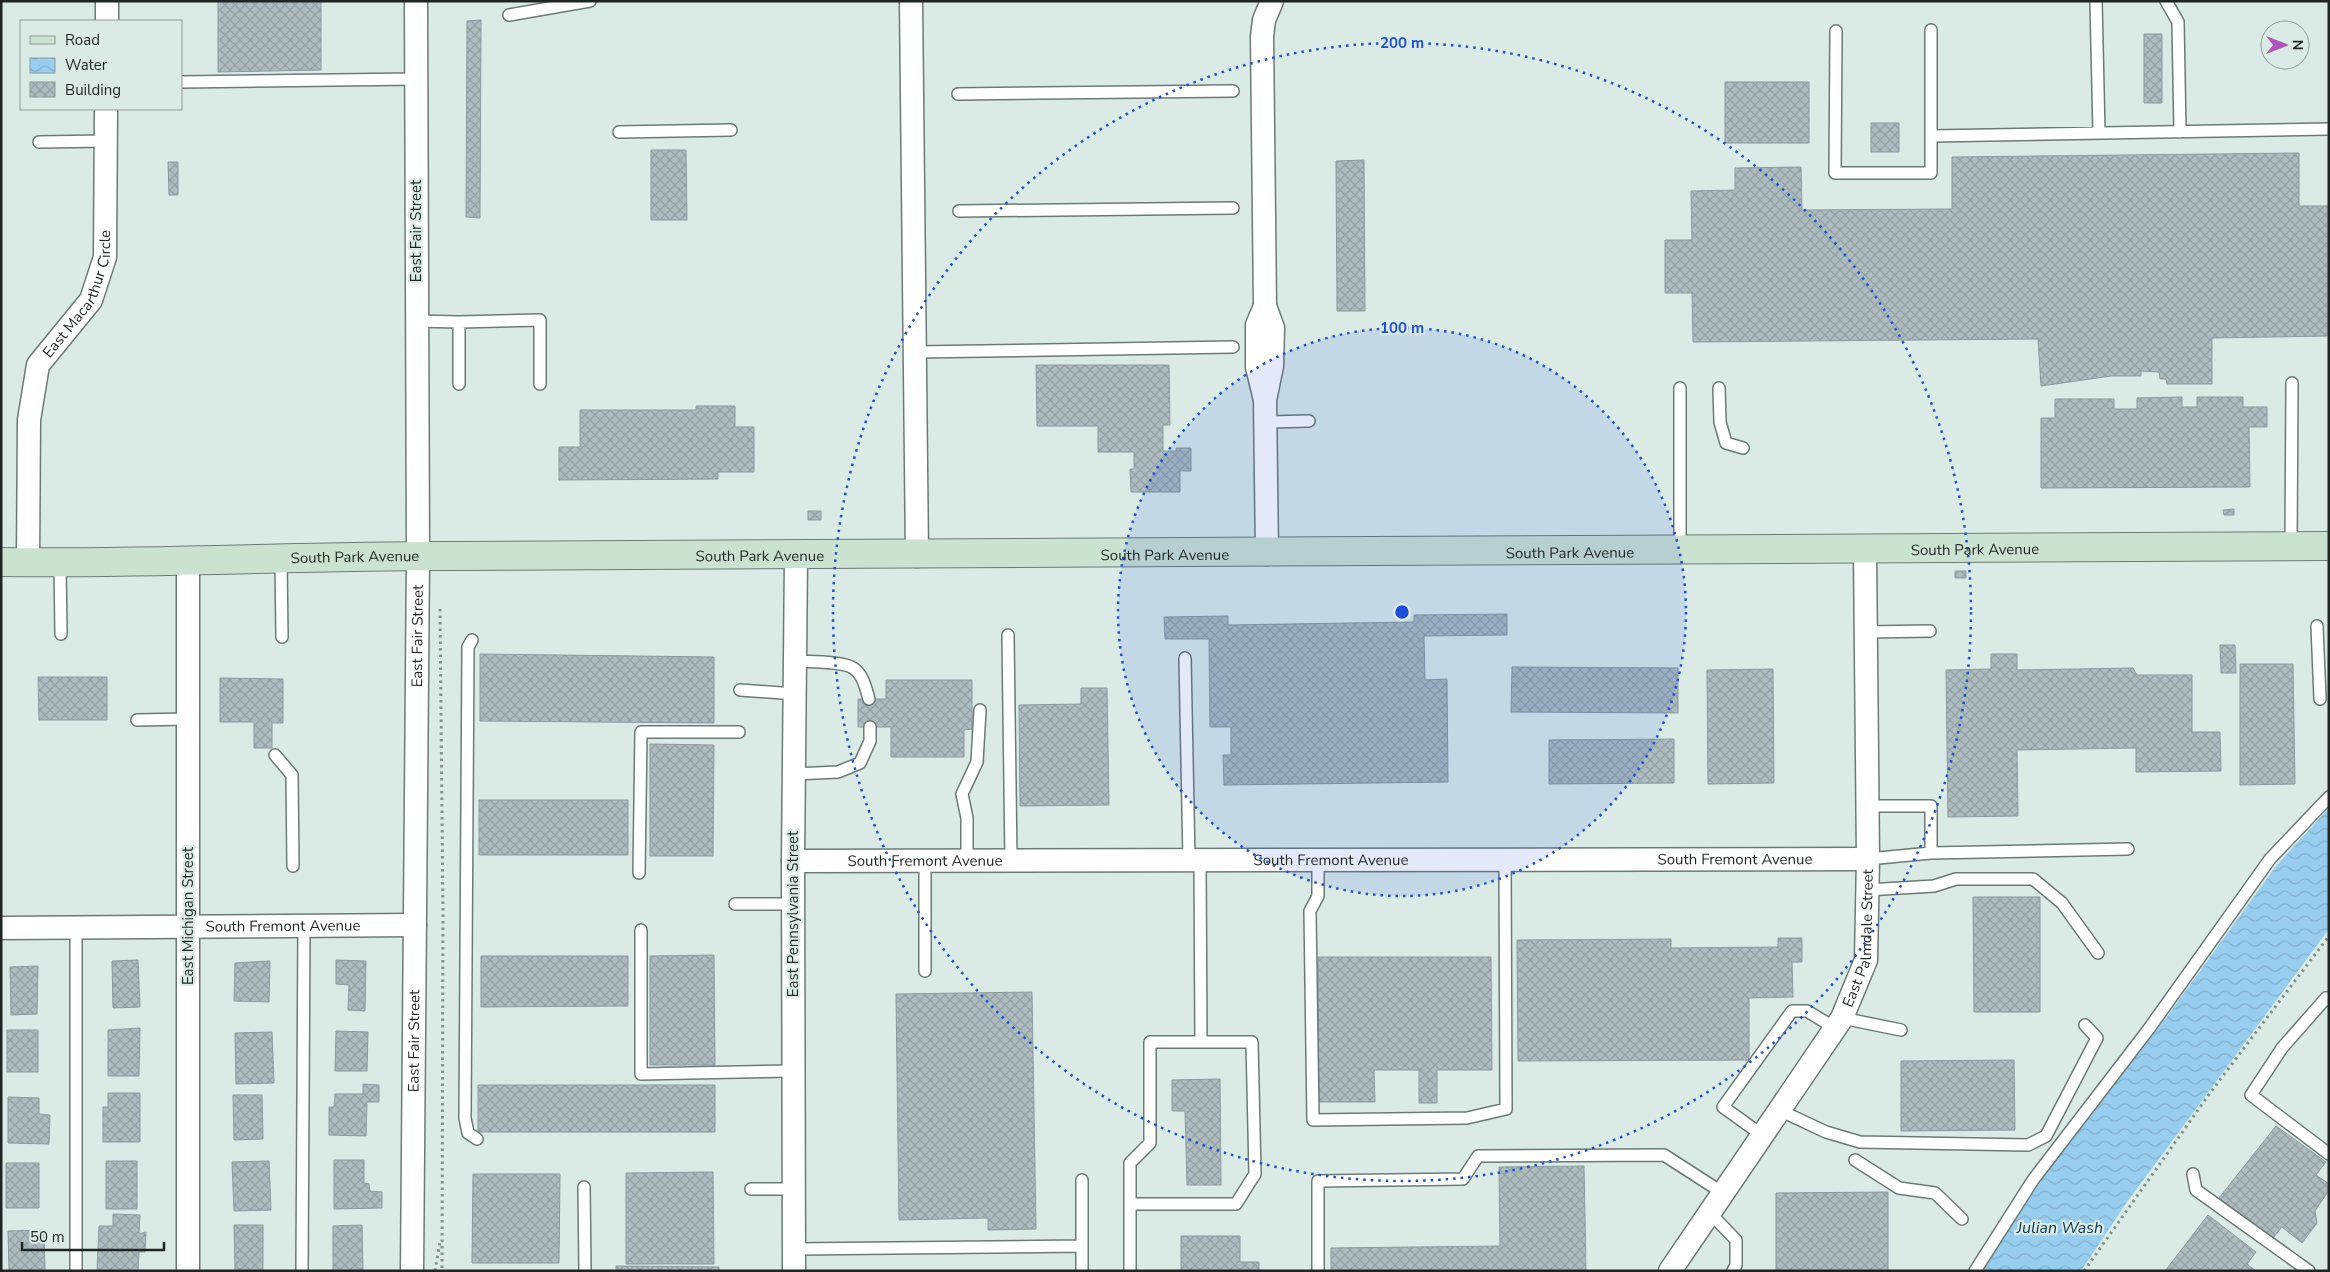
<svg xmlns="http://www.w3.org/2000/svg" width="2330" height="1272" font-family="'Nunito Sans',sans-serif">
<defs>
<pattern id="water-waves" width="16" height="10" patternUnits="userSpaceOnUse" patternTransform="scale(1.25)"><rect width="16" height="10" fill="#97cdef"/><path d="M0 5q4-4 8 0t8 0" fill="none" stroke="#82b0cd"/></pattern>
<pattern id="building-cross-hatch" width="8" height="8" patternUnits="userSpaceOnUse" patternTransform="scale(1.25)"><rect width="8" height="8" fill="#acbcbf"/><path d="M0 0l8 8M0 8l8-8" fill="none" stroke="#94a1a4"/></pattern>
</defs>
<rect width="100%" height="100%" fill="#daebe6"/>
<path fill="url(#water-waves)" d="M2329,808V929L2127,1202L2081,1271H1982L2006,1230L2110,1085L2166,1018L2276,866Z"/>
<path fill="url(#building-cross-hatch)" stroke="#8b9a9d" d="M218,1H321V70L218,72Z
M481,20L480,218L466,217L467,21Z
M2144,34H2162V103H2144Z
M1725,82H1809V143H1725Z
M1871,123H1899V152H1871Z
M651,150H686L687,220H651Z
M2299,153V206H2329V336L2212,338V384H2167L2166,379H2160L2159,372L2141,371V376H2111L2041,386L2038,339L1693,342L1692,293H1665V240H1692L1691,191L1735,190V168L1801,167L1802,210L1952,209V157Z
M1364,160L1365,311H1337L1336,161Z
M168,162H178V195H169Z
M1036,365H1169L1170,425H1163V451H1176V448H1191V471H1180V492H1131L1130,469H1134V452H1098V426H1037Z
M2182,397V407H2197V397H2243V407H2267V427H2249L2250,487L2041,488V418H2055V399H2114V409H2137V398Z
M696,406H735V427H754V472H718V479L559,480V447H580V410H696Z
M2234,509V515H2224L2223,510Z
M808,511H821V520H808Z
M1955,571H1966V578H1955Z
M1507,614V635L1424,636L1425,680L1447,679L1448,782L1224,785L1223,755H1231V727H1210L1209,639H1165L1164,617L1228,616V625L1414,622V615Z
M2220,645H2235L2236,673H2221Z
M480,654L714,657V723L480,721Z
M1991,654H2017V670L2133,668L2137,675H2192V732H2220L2221,771L2136,772V748L2017,750L2018,816L1948,817L1946,670L1991,669Z
M2240,664H2293L2295,784L2240,785Z
M1512,667L1678,668V713L1511,712Z
M1773,669L1774,783L1708,784L1707,670Z
M38,677H107V720H39Z
M220,678L283,679V723H272V748H254V722H220Z
M886,680H972V729L964,730V757H891V727H858V699H886Z
M1081,688H1107L1109,805L1020,806L1019,705L1081,704Z
M1674,739V783L1549,784V740Z
M650,744L714,745L713,856H650Z
M479,800H628V855H479Z
M1973,897H2040V1012H1974Z
M1778,938H1802V962H1792L1793,997L1749,998V1060L1518,1061L1517,940L1671,939V948L1778,947Z
M714,955L715,1065H650V956Z
M481,956H628V1006L481,1007Z
M1318,957H1491L1492,1070H1437V1103H1419V1070H1374L1375,1102H1319Z
M138,960L140,1007L113,1008L112,961Z
M336,960L366,961L365,1011L348,1010L349,985L336,984Z
M270,961L269,1002L234,1001L235,963Z
M38,966L37,1014L11,1015L10,967Z
M1032,992L1036,1229L988,1230V1218L899,1220L896,994Z
M140,1028L139,1076H108V1030Z
M7,1030H38V1072H7Z
M336,1031L368,1032L367,1071H335Z
M272,1032L274,1083L236,1084L235,1033Z
M2014,1060L2015,1130L1901,1131V1061Z
M1220,1079L1221,1185H1187L1185,1111H1172V1080Z
M363,1084L379,1085V1102H367L366,1136L329,1135V1107H334L335,1094H363Z
M478,1085H715V1132H478Z
M108,1093H140V1142H103V1107H108Z
M233,1095H262L263,1139L234,1140Z
M8,1097L39,1098V1114L50,1115L49,1144L8,1143Z
M2276,1126L2326,1162L2316,1175L2329,1184V1190L2315,1211L2317,1223L2302,1243L2282,1227L2273,1238L2219,1198Z
M334,1160H364V1183L369,1184L370,1191L382,1192V1208L334,1209Z
M106,1161H137V1209H106Z
M269,1161L271,1210L234,1211L232,1162Z
M6,1163H39V1208H6Z
M1584,1166L1586,1271H1331V1248L1500,1246L1499,1167Z
M713,1172L714,1264H626V1173Z
M473,1174H560L559,1263H472Z
M1888,1192V1271H1776V1193Z
M113,1214L140,1215L139,1234L146,1232L145,1252H139L138,1271H97L99,1226H113Z
M2208,1215L2256,1252L2247,1264L2256,1271H2165Z
M234,1225H263V1271H235Z
M362,1225L363,1270L333,1271V1226Z
M44,1230L45,1271H9L8,1231Z
M1181,1236H1240V1262H1259V1271H1181Z
M616,1266L719,1267V1271H616Z"/>
<g fill="none" stroke-linecap="round" stroke-linejoin="round">
<g stroke="#6c7a77" stroke-width="14">
<path id="lane" d="M2096,1L2099,133
M2166,1L2178,22L2180,132
M509,15L590,1
M1836,31L1835,173H1931V30
M181,82L415,79
M958,94L1233,91
M619,132L731,130
M1931,136L2329,129
M39,142L106,141
M959,211L1233,208
M416,321L459,322
M915,352L1233,347
M459,384V322L540,320V384
M1719,388L1720,422L1726,443L1743,448
M1265,422L1309,421
M2291,546L2292,383
M1680,552V388
M281,559L282,637
M60,562L61,634
M2317,626L2320,699
M1866,632L1930,631
M1008,635L1011,861
M472,640L468,647L465,1118L468,1133L477,1139
M1185,658L1189,860
M795,661C809,662 843,661 853,668C863,674 866,689 869,699
M740,690L795,694
M137,720L188,719
M275,755L292,775L293,866
M794,774L838,772L860,763L870,741V727
M1867,806H1931V853L2128,849
M1868,859L1931,853
M1200,860L1201,1042
M1318,860V896L1310,911L1313,1120L1467,1118L1506,1109L1505,860
M925,861V971
M967,861V818L962,794L977,762L980,710
M639,873L641,732H739
M1867,890L1934,886L1956,879H2033L2062,903L2098,953
M735,904H793
M641,930V1074L793,1071
M2329,1000L2326,998L2282,1048L2251,1095L2329,1154
M1842,1018L1901,1030
M1779,1110L1826,1132L1860,1142L2028,1145L2046,1136L2097,1038L2085,1025
M1762,1135L1723,1107L1792,1011H1807L1835,1028
M1855,1160L1899,1188L1935,1193L1962,1219
M2193,1174L2196,1190L2309,1271
M1082,1180V1246
M584,1187L585,1271
M751,1189H793
M1710,1213L1736,1240V1265L1733,1271
M794,1249L1082,1246V1271
M76,1271V927
M302,1271L304,926
M1130,1271V1163L1150,1143V1042H1252L1255,1174L1236,1204H1130
M1318,1271V1181L1463,1179L1478,1156L1664,1155L1723,1193
M1975,1271L2033,1180L2148,1030L2270,859L2329,797"/>
</g>
<g stroke="#6c7a77" stroke-width="25">
<g id="street">
<path d="M911,1L917,556"/>
<path d="M107,21V1"/>
<path d="M1265,306L1262,37L1264,20L1272,1"/>
<path d="M1265,400L1257,367V325L1265,306L1273,328L1272,366L1265,400L1267,554"/>
<path id="s1" d="M28,562L29,420L38,365L91,300L105,257L106,109"/>
<path id="s2" d="M793,861L1868,859"/>
<path id="s3" d="M1,928L415,925"/>
<path d="M188,1271V561"/>
<path id="s4" d="M412,1271L418,556L416,1"/>
<path d="M794,1271L793,861L796,557"/>
<path id="s5" d="M1670,1271L1842,1018L1866,960L1868,859L1865,551"/>
</g>
</g>
<g stroke="#6c7a77" stroke-width="30">
<g id="secondary">
<path id="s6" d="M1,562C149,564 298,556 446,556C1073,557 1701,553 2329,546"/>
</g>
</g>
<path stroke="#838f8b" stroke-width="3" stroke-dasharray="2.5 4" stroke-linecap="butt" d="M440,609L443,914L442,1271
M435,1271L440,1242
M2084,1271L2210,1093L2329,936"/>
<use href="#lane" stroke="#fff" stroke-width="11"/>
<use href="#street" stroke="#fff" stroke-width="22"/>
<use href="#secondary" stroke="#cce2d1" stroke-width="28"/>
</g>
<circle cx="1402" cy="612" r="284" fill="#1d4ed8" fill-opacity=".12"/>
<g fill="none" stroke="#1d4ed8" stroke-width="2.5" stroke-dasharray="2.5 5">
<circle cx="1402" cy="612" r="284"/>
<circle cx="1402" cy="612" r="569"/>
</g>
<g text-anchor="middle" stroke-width="4.5" stroke-linejoin="round" paint-order="stroke">
<g font-size="15" fill="#1f2523" stroke="#daebe6">
<text transform="translate(416 231) rotate(-90)" y="5">East Fair Street</text>
<text dy="5" stroke="none"><textPath href="#s1" startOffset="282">East Macarthur Circle</textPath></text>
<text dy="5" stroke="none"><textPath href="#s6" startOffset="1974">South Park Avenue</textPath></text>
<text dy="5" stroke="none"><textPath href="#s6" startOffset="1569">South Park Avenue</textPath></text>
<text dy="5" stroke="none"><textPath href="#s6" startOffset="1164">South Park Avenue</textPath></text>
<text dy="5" stroke="none"><textPath href="#s6" startOffset="759">South Park Avenue</textPath></text>
<text dy="5" stroke="none"><textPath href="#s6" startOffset="354">South Park Avenue</textPath></text>
<text dy="5" stroke="none"><textPath href="#s4" startOffset="635">East Fair Street</textPath></text>
<text dy="5" stroke="none"><textPath href="#s2" startOffset="942">South Fremont Avenue</textPath></text>
<text dy="5" stroke="none"><textPath href="#s2" startOffset="538">South Fremont Avenue</textPath></text>
<text dy="5" stroke="none"><textPath href="#s2" startOffset="132">South Fremont Avenue</textPath></text>
<text transform="translate(793 914) rotate(-90)" y="5">East Pennsylvania Street</text>
<text transform="translate(188 916) rotate(-90)" y="5">East Michigan Street</text>
<text dy="5" stroke="none"><textPath href="#s3" startOffset="282">South Fremont Avenue</textPath></text>
<text dy="5" stroke="none"><textPath href="#s5" startOffset="389">East Palmdale Street</textPath></text>
<text dy="5" stroke="none"><textPath href="#s4" startOffset="230">East Fair Street</textPath></text>
</g>
<g font-size="16" font-style="italic" fill="#0a374f" stroke="#daebe6">
<text x="2060" y="1233">Julian Wash</text>
</g>
</g>
<circle cx="1402" cy="612" r="8" fill="#1d4ed8" stroke="#daebe6" stroke-width="2.5"/>
<g font-size="15" text-anchor="middle" font-weight="bold" fill="#1d4ed8" stroke="#daebe6" stroke-width="4.5" stroke-linejoin="round" paint-order="stroke">
<text x="1402" y="48">200 m</text>
<text x="1402" y="333">100 m</text>
</g>
<rect width="2330" height="1272" fill="none" stroke="#1f2523" stroke-width="5"/>
<rect x="20" y="20" width="162" height="90" fill="#daebe6" stroke="#8f9c98"/>
<rect x="30" y="36" width="25" height="8" fill="#cce2d1" stroke="#8f9c98"/>
<text x="65" y="45" font-size="15" fill="#1f2523">Road</text>
<rect x="30" y="58" width="25" height="15" fill="url(#water-waves)" stroke="#8f9c98"/>
<text x="65" y="70" font-size="15" fill="#1f2523">Water</text>
<rect x="30" y="82" width="25" height="15" fill="url(#building-cross-hatch)" stroke="#8f9c98"/>
<text x="65" y="95" font-size="15" fill="#1f2523">Building</text>
<g transform="translate(2285 45) rotate(90)"><circle r="24" fill="#daebe6" stroke="#8f9c98"/>
<path d="M0-4L9 19L0 12L-9 19Z" fill="#b153bc"/>
<text y="-8" font-size="14" font-weight="bold" text-anchor="middle" fill="#1f2523">N</text>
</g>
<path d="M22 1242v8h142v-8" fill="none" stroke="#1f2523" stroke-width="2.5"/>
<text x="30" y="1242" font-size="15" fill="#1f2523" stroke="#daebe6" stroke-width="4" paint-order="stroke">50 m</text>
</svg>
